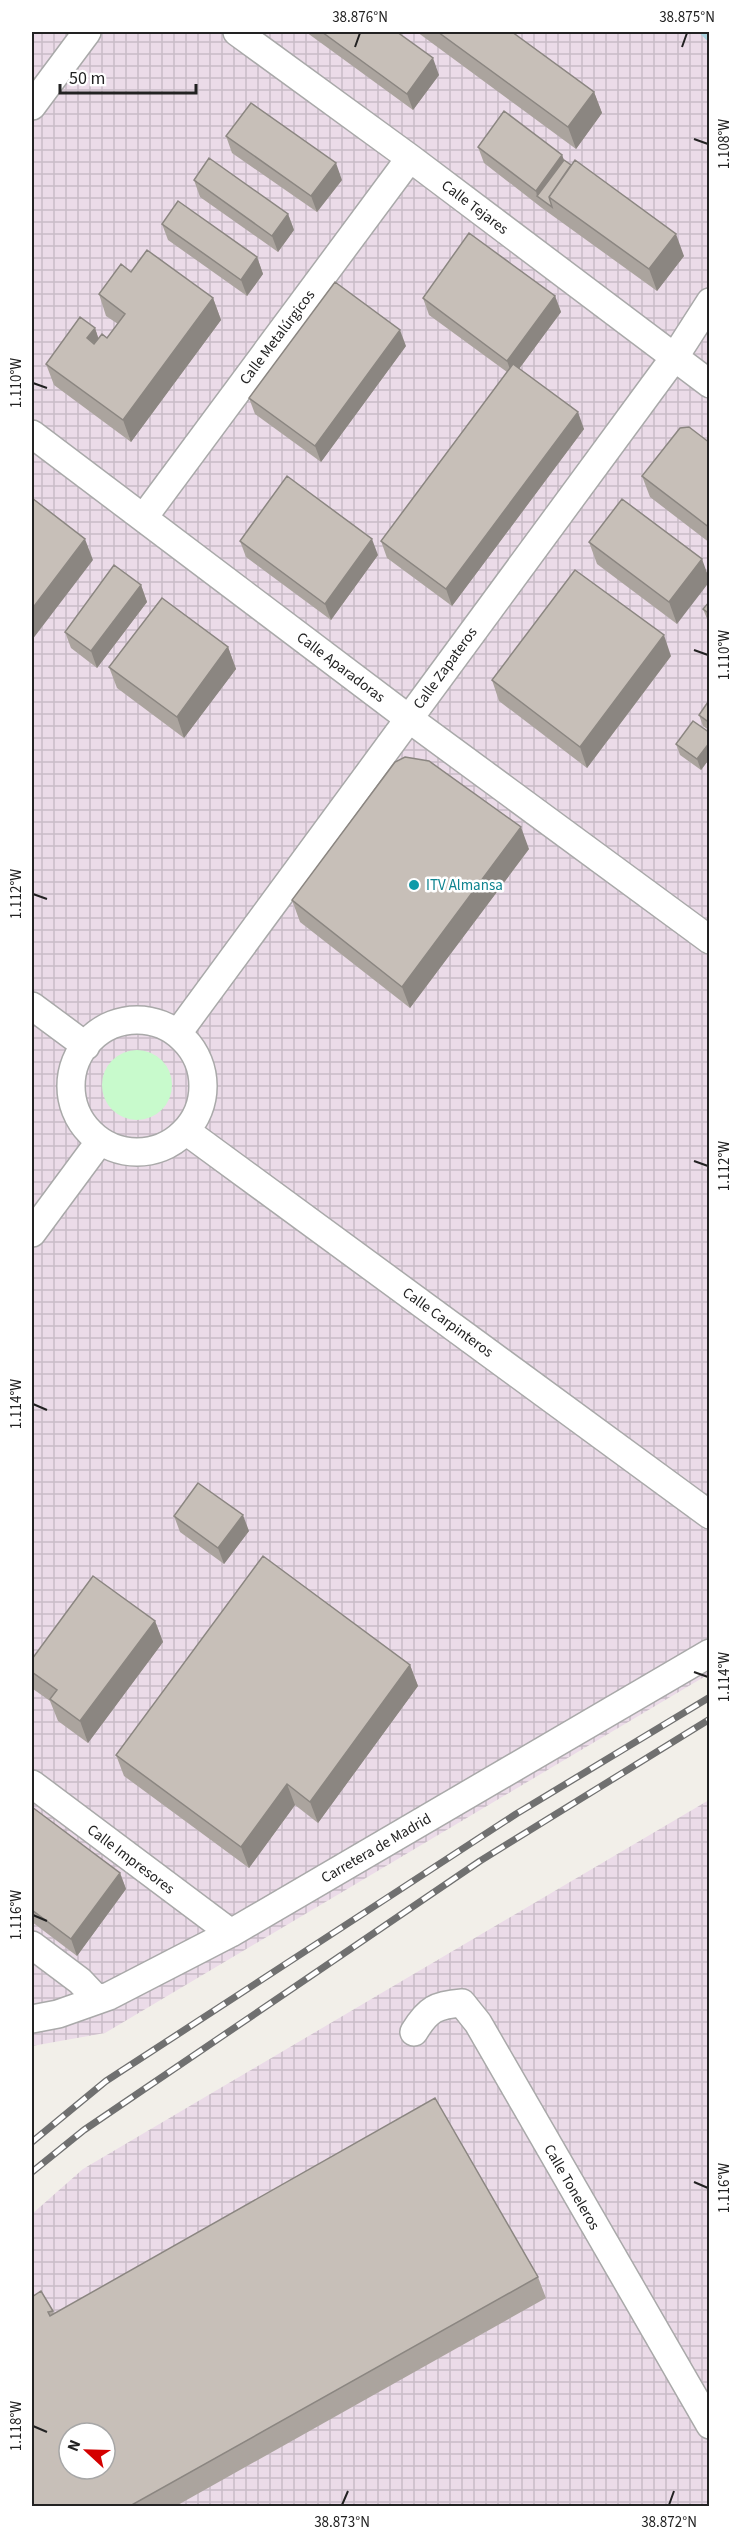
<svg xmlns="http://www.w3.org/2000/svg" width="741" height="2538" font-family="'Source Sans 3',sans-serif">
<defs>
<pattern id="industrial-grid" width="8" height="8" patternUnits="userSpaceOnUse" patternTransform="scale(1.5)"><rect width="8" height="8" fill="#ebdbe8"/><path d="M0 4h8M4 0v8" fill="none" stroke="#c9bcc7"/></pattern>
</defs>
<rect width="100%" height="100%" fill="#f2efe9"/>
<path fill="url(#industrial-grid)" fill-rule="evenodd" d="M32,32H709V1674L105,2033L32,2046Z
M709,1800V2506H32V2214L83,2169ZM69,2433H105V2469H69Z"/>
<path fill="#c8facc" d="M102 1085a35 35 0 1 1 70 0a35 35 0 1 1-70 0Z"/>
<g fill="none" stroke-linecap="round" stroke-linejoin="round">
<path stroke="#aad3df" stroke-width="5" d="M702,32L710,40"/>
<g stroke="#a9a9a9" stroke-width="30">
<path id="minor" d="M237,32L410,158L710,384
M32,106L87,32
M32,434L408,718L710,940
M144,517L410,158
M32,1006L86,1046
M71 1086a66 66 0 1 1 132 0a66 66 0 1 1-132 0Z
M178,1033L674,358L710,302
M186,1131L710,1515
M32,1233L100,1141
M32,1784L231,1933
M32,1945L80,1981L98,2000
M32,2019L58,2014L109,1996L231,1933L710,1653
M414,2032C428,2009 436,2005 462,2003L478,2023L710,2425"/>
</g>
<use href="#minor" stroke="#fff" stroke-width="27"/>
<g stroke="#707070" stroke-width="7">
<path id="rail" d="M32,2142L106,2081L516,1814L710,1697
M32,2172L84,2130L480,1861L710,1719"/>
</g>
<use href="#rail" stroke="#fff" stroke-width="4.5" stroke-dasharray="14" stroke-linecap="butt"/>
</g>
<path fill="#aba49e" d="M306,32H397L439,75L413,110Z
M417,32H512L594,92L602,113L576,149Z
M226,136L342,180L317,212L232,153Z
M478,147L562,155L564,160L684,256L657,291L542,208L484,163Z
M194,180L288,214L294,230L278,252L200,197Z
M162,224L257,257L263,274L247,296L168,240Z
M131,272L213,298L221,320L131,442L54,385L46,364L95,328L98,338H107L118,324L106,316L99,294Z
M555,296L561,312L519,369L584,429L452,606L387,558L381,541L507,372L429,315L423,298Z
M406,346L321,462L255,414L249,398Z
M710,443V543L650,497L642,476Z
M240,541L378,555L331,620L246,557Z
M589,542L702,559L677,624L597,564Z
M141,585L147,602L97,668L71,648L65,632Z
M710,601V626L703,609Z
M228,647L236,669L184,738L117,688L109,667Z
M671,656L587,768L499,701L492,680Z
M710,699V731L703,726L699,715Z
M710,733V758L701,770L680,755L676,744Z
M529,849L410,1008L300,922L292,900Z
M174,1516L249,1531L224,1564L180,1532Z
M155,1621L163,1642L88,1743L58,1721L50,1701L33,1689L32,1685V1659Z
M410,1665L418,1686L318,1823L295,1805L249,1868L124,1776L116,1755Z
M32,1807L120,1873L126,1889L77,1956L32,1922Z
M538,2277L546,2298L176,2506H32V2297L53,2311L54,2314Z"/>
<path fill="#8b8681" d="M433,58L439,75L413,110L407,94Z
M594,92L602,113L576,149L568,127Z
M562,155L568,171L537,196L536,191Z
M336,163L342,180L317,212L311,196Z
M288,214L294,230L278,252L272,236Z
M676,234L684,256L657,291L649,269Z
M257,257L263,274L247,296L241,280Z
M555,296L561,312L513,377L507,361Z
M213,298L221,320L131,442L123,420Z
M95,328L102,349L87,338Z
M400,330L406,346L321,462L315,446Z
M578,412L584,429L452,606L446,589Z
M85,539L93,560L32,640V609Z
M372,539L378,555L331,620L325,604Z
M702,559L710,581L677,624L669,602Z
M141,585L147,602L97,668L91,651Z
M664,635L671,656L587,768L580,747Z
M228,647L236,669L184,738L177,717Z
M710,742V758L701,770L697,759Z
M521,827L529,849L410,1008L402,987Z
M243,1515L249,1531L224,1564L218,1548Z
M155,1621L163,1642L88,1743L80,1721Z
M410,1665L418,1686L318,1823L310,1802Z
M287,1784L295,1805L249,1868L241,1847Z
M120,1873L126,1889L77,1956L71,1939Z"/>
<path fill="#c7bfb8" stroke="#8b8681" stroke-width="1.5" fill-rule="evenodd" d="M322,32H397L433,58L407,94Z
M438,32H512L594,92L568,127Z
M251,103L336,163L311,196L226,136Z
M504,111L562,155L536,191L478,147Z
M209,158L288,214L272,236L194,180Z
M564,160L571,165L549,197L552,207L537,196Z
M575,160L676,234L649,269L549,197Z
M178,201L257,257L241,280L162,224Z
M469,233L555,296L507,361L423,298Z
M147,250L213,298L123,420L46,364L80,317L95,328L87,338L94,344L102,334L107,338L125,314L99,294L121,264L131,272Z
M335,282L400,330L315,446L249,398Z
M513,364L578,412L446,589L381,541Z
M689,427L710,443V528L642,476L680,428Z
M287,476L372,539L325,604L240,541Z
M32,498L85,539L32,609Z
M622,499L702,559L669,602L589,542Z
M114,565L141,585L91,651L65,632Z
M575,570L664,635L580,747L492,680Z
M162,598L228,647L177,717L109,667Z
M710,601V614L703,609Z
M710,699V723L699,715Z
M693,721L710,733V742L697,759L676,744Z
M405,757L429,761L521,827L402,987L292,900L395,762Z
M198,1483L243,1515L218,1548L174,1516Z
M263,1556L410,1665L310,1802L287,1784L241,1847L116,1755Z
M93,1576L155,1621L80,1721L50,1699L57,1690L32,1672V1659Z
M32,1807L120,1873L71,1939L32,1910Z
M435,2098L538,2277L130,2506H32V2297L41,2291L53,2311L48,2312L50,2316ZM69,2433H105V2469H69Z"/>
<path fill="none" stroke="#222" stroke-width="2" d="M355,47L360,33M682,47L687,33M694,139L708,144M33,383L47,388M694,650L708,655M33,894L47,899M694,1161L708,1166M33,1404L47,1410M694,1672L708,1677M33,1915L47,1921M694,2182L708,2188M33,2426L47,2432M342,2505L348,2491M669,2505L674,2491"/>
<circle fill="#0f9aa8" stroke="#fff" stroke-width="2" cx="414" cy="885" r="6"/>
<g text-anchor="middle" stroke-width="5" stroke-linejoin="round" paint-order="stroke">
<g font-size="15" fill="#222" stroke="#fff">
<text transform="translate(475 207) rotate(37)" y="5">Calle Tejares</text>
<text transform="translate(277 337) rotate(-53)" y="5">Calle Metalúrgicos</text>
<text transform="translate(341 667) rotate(37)" y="5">Calle Aparadoras</text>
<text transform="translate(445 668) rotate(-54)" y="5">Calle Zapateros</text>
<text transform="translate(448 1322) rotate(36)" y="5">Calle Carpinteros</text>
<text transform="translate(376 1848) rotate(-30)" y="5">Carretera de Madrid</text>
<text transform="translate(131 1859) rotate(37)" y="5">Calle Impresores</text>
<text transform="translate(572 2187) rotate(60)" y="5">Calle Toneleros</text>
</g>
<g font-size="15" fill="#0d838f" stroke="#fff" text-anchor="start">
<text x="426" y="890">ITV Almansa</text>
</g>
</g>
<rect width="741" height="2538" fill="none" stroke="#ffffff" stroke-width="66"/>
<g transform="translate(87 2451) rotate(292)"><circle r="28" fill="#ffffff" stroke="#a7a7a7" stroke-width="1.5"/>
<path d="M0-4.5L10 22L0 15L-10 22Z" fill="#d40000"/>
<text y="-9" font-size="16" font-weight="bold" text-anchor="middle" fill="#222222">N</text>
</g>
<path d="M60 84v9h136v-9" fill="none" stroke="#222222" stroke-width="3"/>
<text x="69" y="84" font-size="18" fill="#222222" stroke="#ffffff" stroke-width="4.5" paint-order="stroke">50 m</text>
<rect x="33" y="33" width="675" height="2472" fill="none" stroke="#222" stroke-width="2"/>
<g font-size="15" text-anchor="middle" fill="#222">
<text x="360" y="22">38.876°N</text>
<text x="687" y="22">38.875°N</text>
<text transform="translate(724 144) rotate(-90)" y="5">1.108°W</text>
<text transform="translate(16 383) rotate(-90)" y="5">1.110°W</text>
<text transform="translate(724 655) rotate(-90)" y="5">1.110°W</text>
<text transform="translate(16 894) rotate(-90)" y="5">1.112°W</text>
<text transform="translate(724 1166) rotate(-90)" y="5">1.112°W</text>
<text transform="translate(16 1404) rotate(-90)" y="5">1.114°W</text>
<text transform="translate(724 1677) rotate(-90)" y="5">1.114°W</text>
<text transform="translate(16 1915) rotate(-90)" y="5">1.116°W</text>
<text transform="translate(724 2188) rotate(-90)" y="5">1.116°W</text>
<text transform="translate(16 2426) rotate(-90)" y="5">1.118°W</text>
<text x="342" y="2527">38.873°N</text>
<text x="669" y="2527">38.872°N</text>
</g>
</svg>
